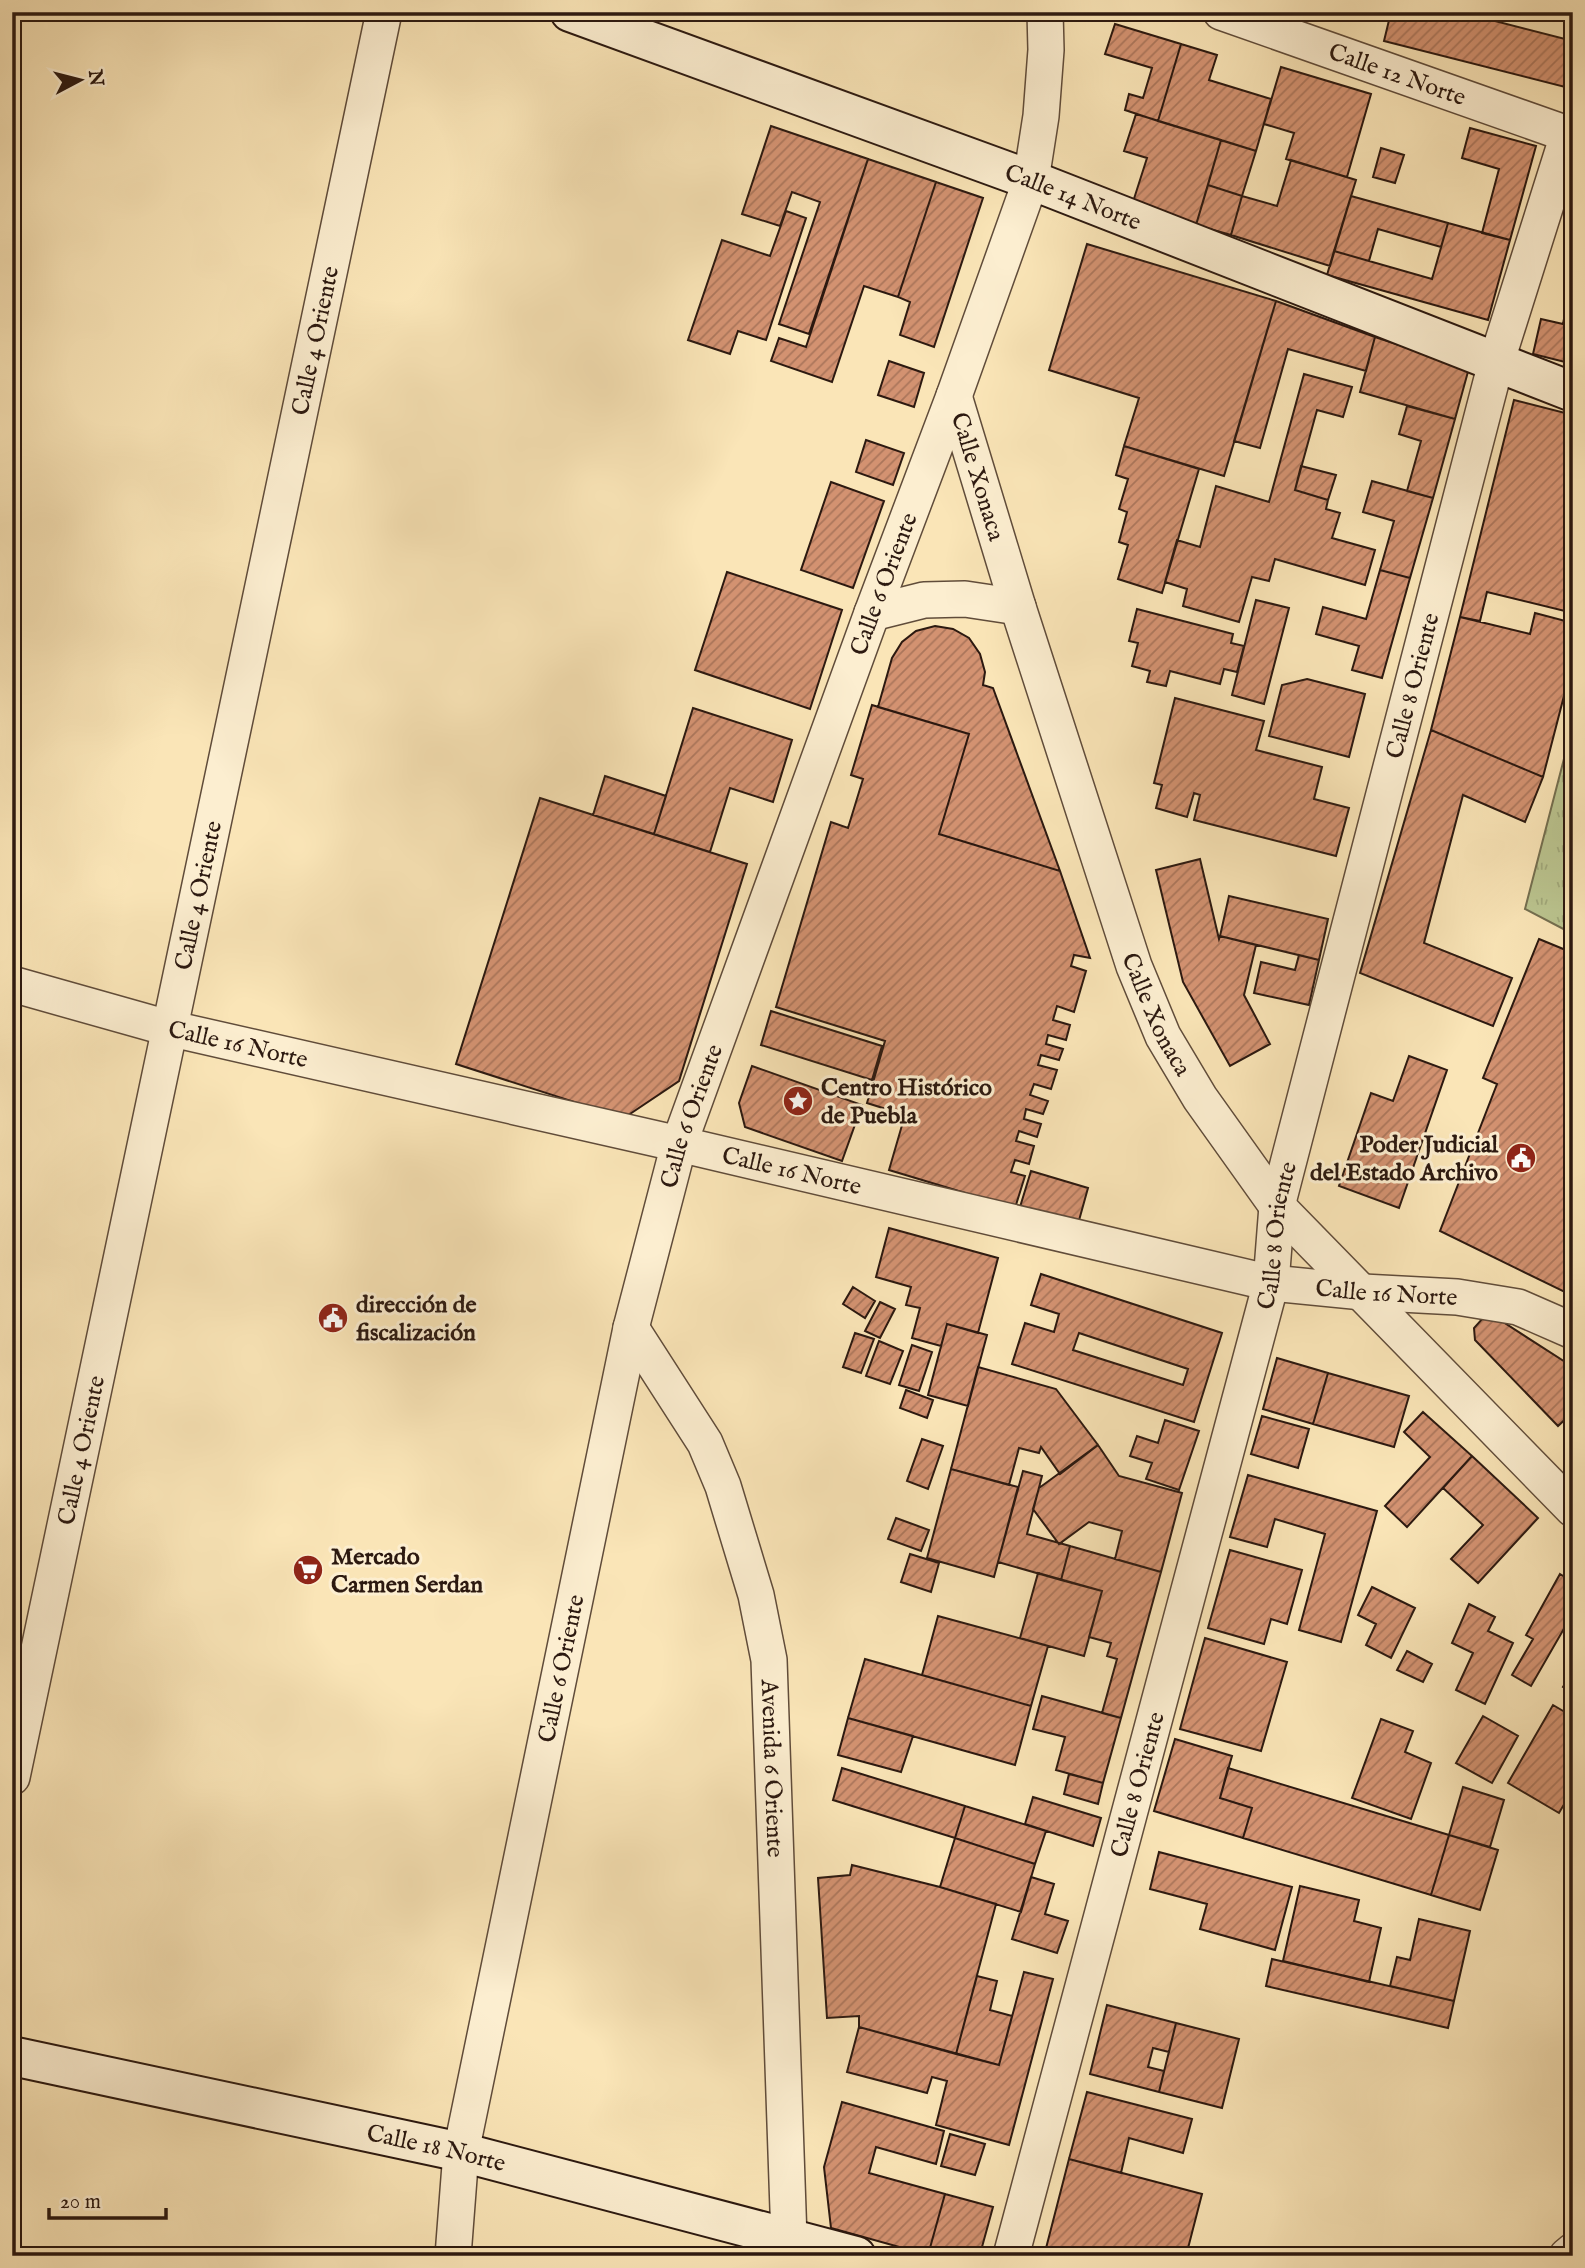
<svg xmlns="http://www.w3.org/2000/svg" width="1585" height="2268" font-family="'IM FELL English',serif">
<defs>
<pattern id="park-tufts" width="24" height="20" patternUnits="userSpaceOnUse" patternTransform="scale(1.75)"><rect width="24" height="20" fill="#bbc590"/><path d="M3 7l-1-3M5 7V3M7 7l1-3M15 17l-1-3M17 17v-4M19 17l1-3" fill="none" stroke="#a1a97b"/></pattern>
<pattern id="building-hatch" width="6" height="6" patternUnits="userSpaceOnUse" patternTransform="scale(1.75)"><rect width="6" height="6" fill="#d39271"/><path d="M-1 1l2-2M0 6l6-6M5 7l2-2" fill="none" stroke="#ab765b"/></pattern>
</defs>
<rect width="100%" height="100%" fill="#fae5b7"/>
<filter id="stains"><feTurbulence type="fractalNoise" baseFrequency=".00286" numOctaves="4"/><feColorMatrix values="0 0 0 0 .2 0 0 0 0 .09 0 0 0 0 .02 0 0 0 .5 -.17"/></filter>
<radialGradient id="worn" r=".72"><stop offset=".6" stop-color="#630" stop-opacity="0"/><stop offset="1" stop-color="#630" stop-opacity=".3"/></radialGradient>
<path fill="url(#park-tufts)" stroke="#746f50" stroke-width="2" d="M1573,724V934L1525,909Z"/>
<path fill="url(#building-hatch)" stroke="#2c1910" stroke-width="2" fill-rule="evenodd" d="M1391,12H1460L1573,41V89L1384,41Z
M1115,24L1181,44L1158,121L1125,110L1129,94L1143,98L1152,68L1105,54Z
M1181,44L1217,55L1209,80L1271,99L1256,151L1158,121Z
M1281,67L1371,94L1347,177L1286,159L1294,133L1264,124Z
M1136,114L1221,140L1196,225L1132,205L1147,158L1124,151Z
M771,126L868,159L809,334L779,324L820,202L792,192L780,226L742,214Z
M1470,128L1536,146L1510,240L1482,233L1499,169L1462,158Z
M1221,140L1256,151L1242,196L1208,185Z
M1381,148L1404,155L1395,183L1373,177Z
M868,159L936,182L898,297L864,286L832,382L771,361L779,338L806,347Z
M1291,160L1356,180L1330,266L1231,235L1242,196L1277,206Z
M936,182L983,198L934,347L900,335L910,302L898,297Z
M1208,185L1242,196L1231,235L1196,225Z
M1351,196L1448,223L1441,247L1378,229L1369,261L1334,251Z
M786,211L806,218L766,340L738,331L730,354L688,340L722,240L770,256Z
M1448,223L1510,240L1488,320L1327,275L1334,251L1432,279Z
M1573,230V258L1566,256Z
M1087,244L1276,301L1224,476L1124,446L1139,398L1049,370Z
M1276,301L1375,337L1366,371L1288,349L1260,448L1234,441Z
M1541,319L1563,324L1564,319L1573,321V364L1533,354Z
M1375,337L1469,368L1455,419L1360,392Z
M889,361L924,373L914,407L878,395Z
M1304,374L1352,387L1343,417L1317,410L1295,490L1328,500L1326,509L1340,513L1332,538L1375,550L1365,585L1275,559L1269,581L1252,577L1239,622L1183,606L1187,589L1165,582L1177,540L1200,547L1216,486L1269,502Z
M1514,400L1573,415V613L1487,592L1480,621L1460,617Z
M1407,406L1455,419L1433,498L1407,491L1421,441L1399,434Z
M866,440L904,453L893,485L856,472Z
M1124,446L1199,469L1162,593L1118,579L1128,545L1119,542L1127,512L1119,509L1128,479L1116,475Z
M1301,466L1336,475L1328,500L1295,490Z
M1372,481L1433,498L1410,578L1380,570L1394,521L1363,512Z
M831,482L884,501L853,588L801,570Z
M1380,570L1410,578L1382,678L1352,670L1359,646L1316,634L1323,607L1366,619Z
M727,572L842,610L810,709L695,670Z
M1256,600L1289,608L1264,704L1232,695Z
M1137,609L1233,634L1231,643L1244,646L1237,672L1224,669L1220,684L1170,671L1166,686L1147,682L1150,671L1132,666L1138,643L1129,641Z
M1535,613L1573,623V661L1543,777L1431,730L1460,617L1530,634Z
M935,626L953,629L969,638L980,654L985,672L983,685L993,688L1060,871L939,834L969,734L878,707L892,658L902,642L916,631Z
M1307,679L1365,694L1349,757L1269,736L1282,685Z
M1175,698L1264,721L1256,750L1322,767L1314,799L1349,808L1336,856L1194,820L1200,795L1194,793L1187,817L1156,808L1162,785L1154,783Z
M872,705L969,734L939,834L1060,871L1090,958L1074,955L1071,966L1086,971L1074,1012L1057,1006L1053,1020L1070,1025L1066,1040L1048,1035L1046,1044L1063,1049L1059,1060L1041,1055L1038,1065L1057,1070L1051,1089L1034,1084L1030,1095L1048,1101L1043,1114L1026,1109L1024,1119L1041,1124L1037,1137L1019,1131L1016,1141L1034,1146L1029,1164L1015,1160L1011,1172L1025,1176L1015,1208L889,1170L905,1115L867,1103L885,1041L776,1007L831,822L848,828L863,779L851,775Z
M693,708L792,740L773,802L730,788L710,852L654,834Z
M1431,730L1543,777L1525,822L1463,795L1424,943L1512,978L1493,1026L1360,973Z
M605,776L666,796L654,834L593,815Z
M540,798L747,864L679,1081L624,1118L456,1064Z
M1200,859L1219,939L1220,936L1256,945L1244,995L1270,1044L1230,1066L1183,982L1156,870Z
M1229,896L1328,919L1319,960L1220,936Z
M1539,939L1573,953V1296L1440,1231L1497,1084L1483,1078Z
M1299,955L1319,960L1309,1005L1254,993L1261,962L1295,970Z
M771,1011L882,1046L872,1080L761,1045Z
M1409,1056L1447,1070L1399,1208L1339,1186L1371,1093L1393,1101Z
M752,1066L862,1105L842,1161L745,1127L739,1103Z
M1031,1171L1088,1188L1078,1224L1020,1207Z
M889,1228L998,1258L978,1333L947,1324L941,1346L912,1338L920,1308L906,1305L911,1287L876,1277Z
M1041,1274L1222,1333L1194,1422L1012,1364L1025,1323L1054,1332L1059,1314L1031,1305ZM1079,1333L1188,1369L1183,1385L1073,1350Z
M853,1287L875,1301L865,1318L843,1304Z
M880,1302L895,1309L880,1338L865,1331Z
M1483,1318L1500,1320L1573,1367V1412L1558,1426L1475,1340L1474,1328Z
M947,1324L987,1335L968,1406L928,1395Z
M855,1333L874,1339L861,1373L843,1367Z
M879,1341L903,1351L890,1384L866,1376Z
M912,1345L932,1352L919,1391L899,1385Z
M1277,1358L1328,1373L1313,1424L1263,1409Z
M978,1367L1056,1389L1098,1445L1060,1474L1041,1447L1039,1453L1019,1448L1009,1485L951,1469Z
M1328,1373L1409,1396L1394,1447L1313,1424Z
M906,1390L933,1400L927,1418L900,1408Z
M1423,1412L1472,1456L1407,1527L1385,1506L1430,1457L1404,1432Z
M1262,1416L1309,1429L1298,1468L1251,1454Z
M1165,1420L1199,1431L1179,1490L1146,1479L1152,1463L1130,1456L1137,1436L1158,1443Z
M922,1439L943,1446L928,1489L907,1481Z
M1098,1445L1119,1476L1182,1493L1161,1572L1115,1559L1122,1531L1089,1522L1059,1544L1033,1509L1039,1488Z
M1472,1456L1538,1518L1478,1583L1451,1559L1483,1525L1443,1488Z
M951,1469L1018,1487L994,1577L927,1558Z
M1023,1471L1042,1476L1027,1534L1070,1546L1061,1580L998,1562Z
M1248,1475L1377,1511L1341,1642L1299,1630L1325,1534L1275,1519L1267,1547L1230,1537Z
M896,1518L929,1530L921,1551L888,1539Z
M1070,1546L1161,1572L1121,1718L1102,1713L1117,1659L1107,1656L1111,1643L1089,1637L1102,1591L1061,1580Z
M1230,1550L1302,1570L1287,1624L1271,1619L1264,1644L1208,1628Z
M910,1554L939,1563L931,1592L901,1582Z
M1038,1573L1102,1591L1084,1656L1020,1638Z
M1560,1574L1573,1582V1613L1531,1686L1512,1675L1533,1639L1526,1635Z
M1372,1587L1415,1608L1391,1658L1366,1645L1376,1624L1358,1615Z
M1469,1604L1495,1617L1488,1631L1513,1643L1485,1704L1456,1690L1473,1653L1452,1643Z
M938,1616L1048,1646L1031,1706L922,1675Z
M1205,1638L1287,1662L1261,1751L1180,1729Z
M1407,1651L1432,1664L1423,1682L1397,1670Z
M865,1659L1031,1706L1015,1765L848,1718Z
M1573,1671V1693L1563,1687Z
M1042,1696L1121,1718L1103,1783L1056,1770L1065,1737L1033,1729Z
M1553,1705L1570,1715L1573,1711V1789L1559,1813L1508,1783Z
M1483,1716L1518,1736L1492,1783L1456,1763Z
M848,1718L913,1736L901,1772L838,1755Z
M1381,1719L1413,1731L1405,1752L1431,1763L1411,1819L1352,1798Z
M1175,1739L1232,1756L1220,1798L1252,1808L1243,1838L1154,1811Z
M842,1768L965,1806L955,1838L833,1800Z
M1228,1768L1449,1835L1431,1895L1243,1838L1252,1808L1220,1798Z
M1069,1774L1103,1783L1098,1804L1064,1794Z
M1463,1787L1504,1800L1490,1847L1449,1835Z
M1033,1797L1101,1818L1093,1846L1025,1824Z
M965,1806L1046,1831L1035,1864L955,1838Z
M1449,1835L1498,1850L1480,1910L1431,1895Z
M955,1838L1035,1864L1021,1912L940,1887Z
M1159,1852L1292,1887L1275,1950L1200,1929L1207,1904L1150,1889Z
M852,1865L940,1887L996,1904L956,2054L859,2027V2016L827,2018L818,1878L850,1875Z
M1031,1877L1054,1884L1045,1914L1068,1921L1057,1953L1012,1939Z
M1300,1886L1359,1900L1354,1921L1381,1928L1369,1982L1283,1961Z
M1419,1919L1470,1931L1454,2001L1390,1986L1397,1957L1410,1960Z
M1272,1959L1454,2001L1448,2028L1266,1986Z
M1024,1972L1053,1979L1009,2145L936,2125L947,2081L932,2077L927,2093L847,2072L859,2027L999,2065Z
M977,1976L997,1981L990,2010L1012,2016L999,2065L956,2054Z
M1107,2005L1176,2023L1169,2052L1153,2048L1148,2067L1164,2071L1159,2092L1090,2074Z
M1176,2023L1239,2039L1222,2108L1159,2092Z
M1087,2092L1192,2119L1183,2153L1129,2138L1121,2173L1069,2159Z
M842,2102L944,2131L936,2164L876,2147L869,2173L945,2194L928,2255L831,2228L824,2167Z
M950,2134L985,2144L975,2175L941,2166Z
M1069,2159L1202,2194L1186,2256H1044Z
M945,2194L993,2207L982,2247L958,2256L928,2255Z"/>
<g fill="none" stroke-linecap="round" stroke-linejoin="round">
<g stroke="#604c3a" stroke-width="38">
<g id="street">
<path id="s1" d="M1221,12L1573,136"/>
<path id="s2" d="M954,396L1018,607L1134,966L1163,1036L1200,1098L1277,1206L1573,1509"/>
<path d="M872,613L924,600L965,599L1018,607"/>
<path id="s3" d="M12,984L168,1028L679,1144L1271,1283L1363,1292L1457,1297L1518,1307L1573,1331"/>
<path id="s4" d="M631,1328L705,1443L723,1486L756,1595L769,1660L789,2239"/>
<path id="s5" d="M12,1777L384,12"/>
<path id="s6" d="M453,2256L461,2152L631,1328L679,1144L872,613L954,396L1031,180L1041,116L1046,50L1045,12"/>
<path id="s7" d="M1011,2256L1271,1283L1277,1206L1496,363L1568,135"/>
<path d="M1567,2256L1573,2251"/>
</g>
</g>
<g stroke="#2c1910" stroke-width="42">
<g id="secondary">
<path id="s8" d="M570,12L1031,180L1573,392"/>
<path id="s9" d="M12,2056L461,2152L856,2256"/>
</g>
</g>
<use href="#street" stroke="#fceed0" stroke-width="35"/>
<use href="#secondary" stroke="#fceed0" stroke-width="38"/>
</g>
<defs>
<g id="sight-disc" transform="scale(1.575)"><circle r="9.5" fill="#8f2418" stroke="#fceed0"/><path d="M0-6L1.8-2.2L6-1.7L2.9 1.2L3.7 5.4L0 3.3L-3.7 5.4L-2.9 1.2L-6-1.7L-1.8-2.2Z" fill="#fff"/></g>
<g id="civic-disc" transform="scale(1.575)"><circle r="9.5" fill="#8f2418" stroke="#fceed0"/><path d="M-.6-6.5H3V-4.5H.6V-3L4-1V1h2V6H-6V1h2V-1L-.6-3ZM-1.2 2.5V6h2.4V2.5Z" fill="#fff"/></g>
<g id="supermarket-disc" transform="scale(1.575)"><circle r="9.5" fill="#8f2418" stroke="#fceed0"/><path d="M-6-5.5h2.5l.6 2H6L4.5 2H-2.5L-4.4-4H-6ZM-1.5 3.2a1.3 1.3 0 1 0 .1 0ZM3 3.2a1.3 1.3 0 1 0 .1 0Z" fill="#fff"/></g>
</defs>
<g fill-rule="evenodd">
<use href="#sight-disc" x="798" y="1101"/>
<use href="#civic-disc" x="1521" y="1158"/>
<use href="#civic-disc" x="333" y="1318"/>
<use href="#supermarket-disc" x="308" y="1570"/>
</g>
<g text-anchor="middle" stroke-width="6" stroke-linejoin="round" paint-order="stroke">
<g font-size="24" fill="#2c1910" stroke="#fceed0">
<text dy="8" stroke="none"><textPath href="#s1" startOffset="187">Calle 12 Norte</textPath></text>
<text dy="8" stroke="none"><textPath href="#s8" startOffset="536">Calle 14 Norte</textPath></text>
<text dy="8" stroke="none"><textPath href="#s5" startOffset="1468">Calle 4 Oriente</textPath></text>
<text dy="8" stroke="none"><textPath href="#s2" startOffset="84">Calle Xonaca</textPath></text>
<text dy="8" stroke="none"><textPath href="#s6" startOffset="1732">Calle 6 Oriente</textPath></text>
<text dy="8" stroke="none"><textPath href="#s7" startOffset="1622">Calle 8 Oriente</textPath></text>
<text dy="8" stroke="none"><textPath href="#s5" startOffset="901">Calle 4 Oriente</textPath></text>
<text dy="8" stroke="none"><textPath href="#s2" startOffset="651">Calle Xonaca</textPath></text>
<text dy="8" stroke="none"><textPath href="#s3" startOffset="234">Calle 16 Norte</textPath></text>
<text dy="8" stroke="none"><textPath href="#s6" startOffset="1166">Calle 6 Oriente</textPath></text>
<text dy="8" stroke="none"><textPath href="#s3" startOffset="802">Calle 16 Norte</textPath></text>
<text dy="8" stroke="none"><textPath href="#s7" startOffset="1055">Calle 8 Oriente</textPath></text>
<text dy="8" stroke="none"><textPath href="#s3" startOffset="1410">Calle 16 Norte</textPath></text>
<text dy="8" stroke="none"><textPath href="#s5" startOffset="334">Calle 4 Oriente</textPath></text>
<text dy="8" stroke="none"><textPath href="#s6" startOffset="598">Calle 6 Oriente</textPath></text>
<text dy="8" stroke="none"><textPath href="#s4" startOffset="472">Avenida 6 Oriente</textPath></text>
<text dy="8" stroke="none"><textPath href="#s7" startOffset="488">Calle 8 Oriente</textPath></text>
<text dy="8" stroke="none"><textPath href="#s9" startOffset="434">Calle 18 Norte</textPath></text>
</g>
<g font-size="24" font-weight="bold" fill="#2c1910" stroke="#fceed0" text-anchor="start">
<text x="821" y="1095">Centro Histórico<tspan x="821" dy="28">de Puebla</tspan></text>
<text x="1498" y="1152" text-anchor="end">Poder Judicial<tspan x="1498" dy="28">del Estado Archivo</tspan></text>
<text x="356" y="1312">dirección de<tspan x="356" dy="28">fiscalización</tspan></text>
<text x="331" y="1564">Mercado<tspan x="331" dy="28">Carmen Serdan</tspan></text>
</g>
</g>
<rect width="1585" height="2268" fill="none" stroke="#fae5b7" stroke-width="42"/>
<rect x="14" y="14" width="1557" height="2240" fill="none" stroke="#2c1910" stroke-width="3.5"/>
<rect x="21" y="21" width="1543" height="2226" fill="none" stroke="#2c1910" stroke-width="2"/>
<g transform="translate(80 80) rotate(83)" stroke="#fceed0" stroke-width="5" paint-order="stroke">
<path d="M0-5L12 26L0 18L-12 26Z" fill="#2c1910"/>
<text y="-10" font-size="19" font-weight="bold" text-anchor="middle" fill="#2c1910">N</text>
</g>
<path d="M49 2208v10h117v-10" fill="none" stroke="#2c1910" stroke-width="3.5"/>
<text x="60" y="2208" font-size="21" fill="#2c1910" stroke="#fceed0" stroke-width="5" paint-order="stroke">20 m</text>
<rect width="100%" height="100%" filter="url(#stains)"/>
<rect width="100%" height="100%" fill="url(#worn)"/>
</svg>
